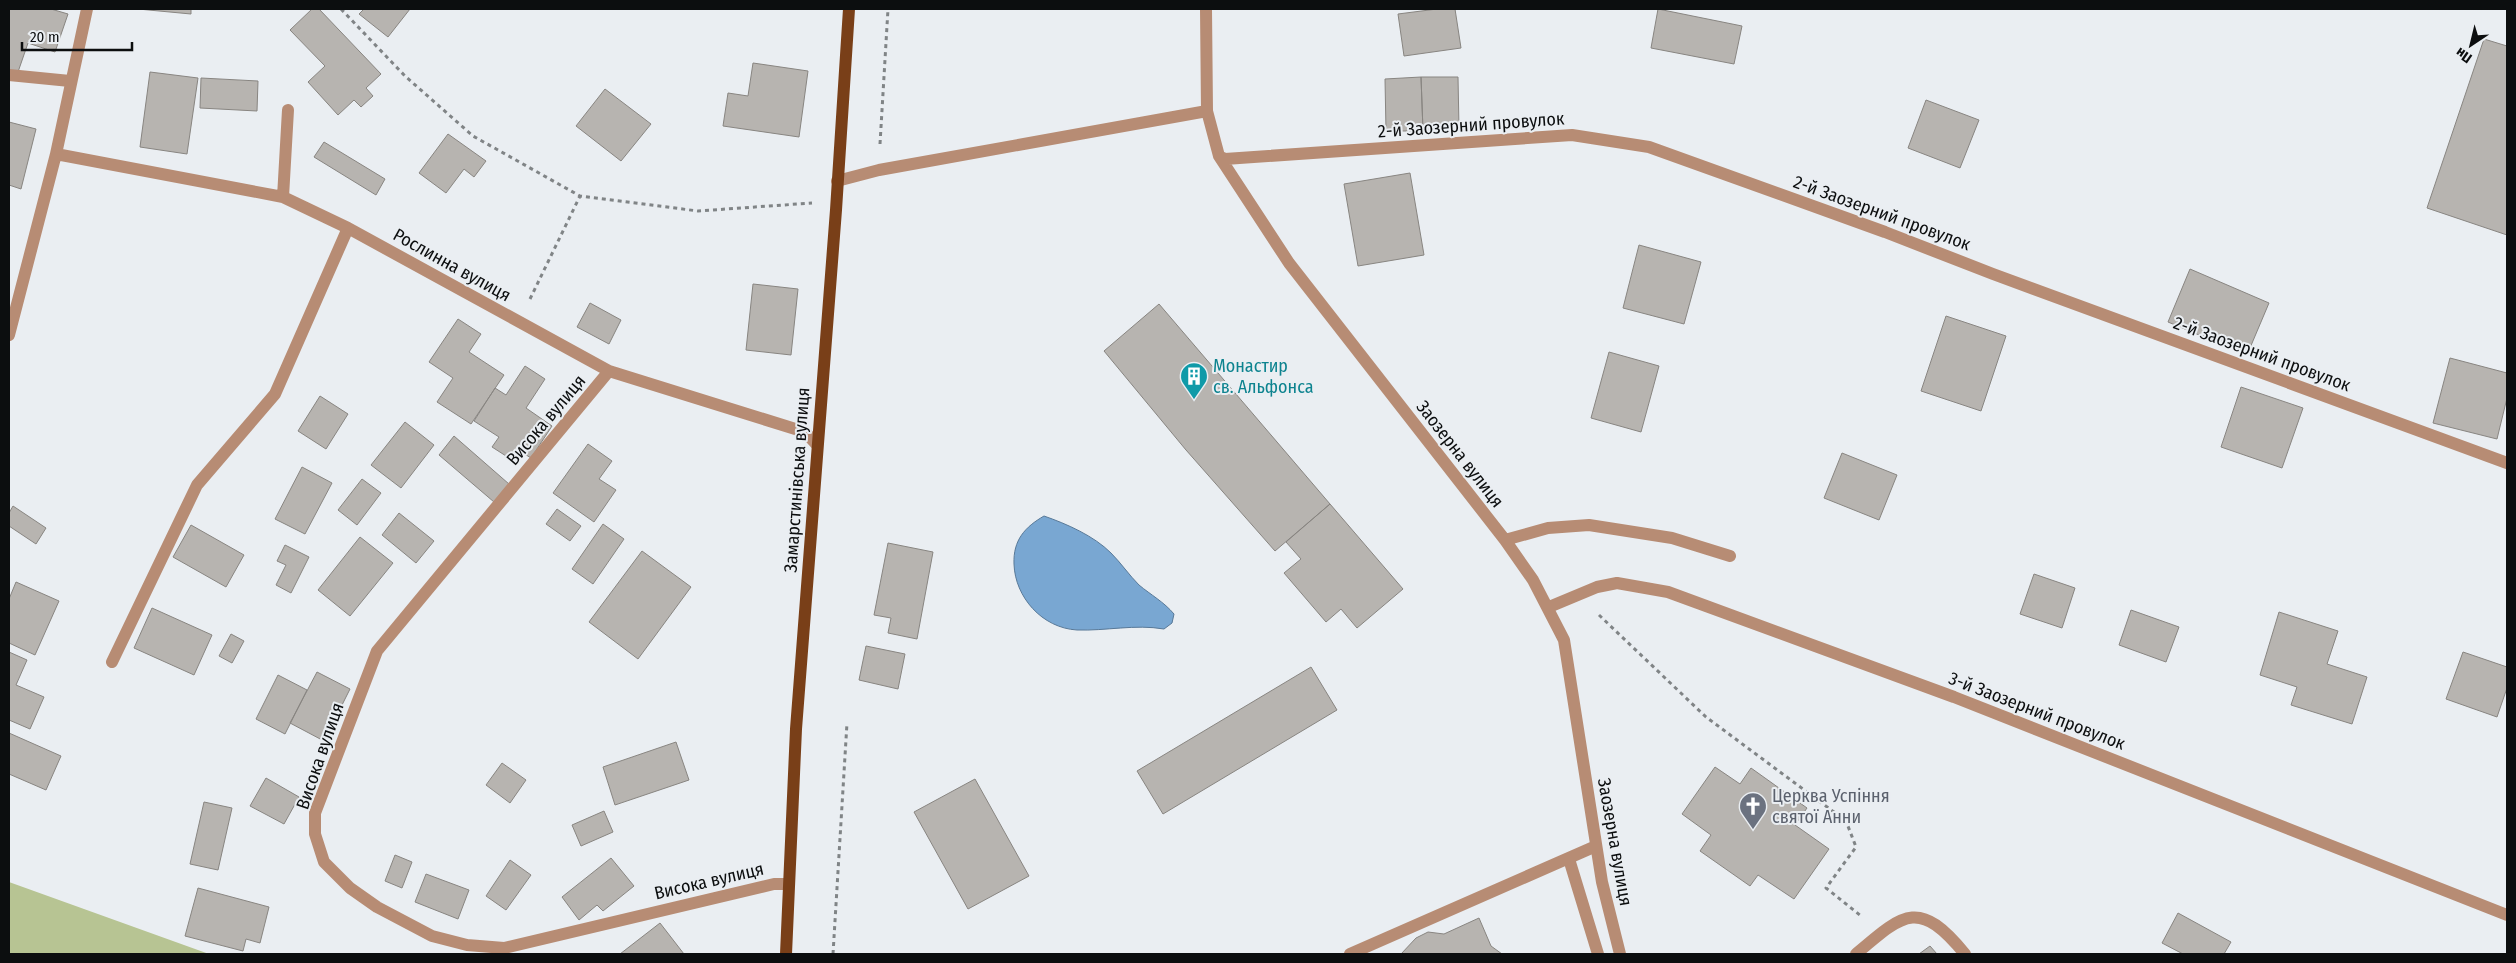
<svg xmlns="http://www.w3.org/2000/svg" width="2516" height="963" font-family="'Fira Sans Condensed',sans-serif">
<rect width="100%" height="100%" fill="#eaeef2"/>
<path fill="#b7c493" d="M9,882L209,954H210H9Z"/>
<path fill="#79a7d2" stroke="#587998" d="M1044,516C1067,524 1094,536 1111,553C1121,563 1129,575 1139,585C1151,595 1164,602 1174,614L1172,623L1164,629C1135,624 1106,631 1077,630C1042,628 1015,597 1014,564C1013,540 1025,527 1044,516Z"/>
<path fill="#b7b4b0" stroke="#888581" d="M9,9H51L68,14L55,52L28,43L18,72L9,70Z
M138,9H191V14Z
M312,9H319L381,74L366,88L373,96L361,107L354,100L338,115L308,82L325,66L290,30Z
M364,9H410L388,37L359,14Z
M1437,9H1455L1461,48L1404,56L1398,14Z
M1658,9L1742,26L1734,64L1651,48Z
M2484,39L2507,46V235L2427,208Z
M753,63L808,71L799,137L723,126L728,93L748,96Z
M150,72L198,78L187,154L140,147Z
M1421,77L1423,131H1386L1385,79Z
M1421,77H1458L1459,129L1423,131Z
M201,78L258,81L257,111L200,108Z
M605,89L651,124L621,161L576,126Z
M1926,100L1979,120L1960,168L1908,148Z
M9,122L36,129L21,189L9,185Z
M448,134L486,161L474,177L464,169L446,193L419,173Z
M324,142L385,179L376,195L314,157Z
M1410,173L1424,255L1358,266L1344,184Z
M1639,245L1701,262L1684,324L1623,308Z
M2190,269L2269,303L2247,355L2168,322Z
M753,284L798,289L791,355L746,350Z
M590,303L621,320L609,344L577,327Z
M1159,304L1330,504L1275,551L1186,450L1104,351Z
M1946,316L2006,336L1981,411L1921,391Z
M458,319L481,334L469,352L504,375L471,424L437,402L453,378L429,362Z
M1609,352L1659,366L1641,432L1591,418Z
M2450,358L2507,373V398L2497,439L2433,423Z
M525,366L545,379L526,408L552,426L531,458L523,453L517,463L492,447L499,437L474,421L495,388L506,395Z
M2241,387L2303,408L2282,468L2221,447Z
M320,396L348,414L326,449L298,431Z
M405,422L434,445L401,488L371,465Z
M454,436L509,484L494,502L439,455Z
M588,444L612,461L599,479L616,490L594,522L553,493Z
M1842,453L1897,475L1879,520L1824,498Z
M302,467L332,483L305,534L275,519Z
M362,479L381,493L357,525L338,510Z
M1330,504L1403,589L1357,628L1341,609L1326,622L1284,573L1301,559L1286,542Z
M13,506L46,528L36,544L9,526V513Z
M557,509L581,526L570,541L546,524Z
M399,513L434,541L416,563L382,535Z
M603,524L624,539L593,584L572,569Z
M191,525L244,555L226,587L173,557Z
M360,537L393,563L350,616L318,590Z
M888,543L933,552L917,639L888,633L891,618L874,615Z
M285,545L309,557L291,593L276,585L286,565L277,561Z
M642,551L691,587L638,659L589,622Z
M2034,574L2075,588L2062,628L2020,614Z
M16,582L59,601L35,655L9,643V599Z
M152,608L212,635L194,675L134,648Z
M2131,610L2179,627L2166,662L2119,645Z
M2279,612L2338,631L2327,664L2367,677L2352,724L2291,705L2297,687L2260,675Z
M231,634L244,641L232,663L219,656Z
M866,646L905,654L898,689L859,680Z
M9,652L27,660L16,685L44,697L30,729L9,720Z
M2463,652L2507,667V688L2497,717L2446,699Z
M1311,667L1337,710L1163,814L1137,771Z
M317,672L350,689L324,741L290,723Z
M278,675L307,690L285,734L256,719Z
M9,733L61,756L46,790L9,774Z
M676,742L689,780L615,805L603,767Z
M502,763L526,780L510,803L486,785Z
M1715,767L1740,784L1751,768L1807,808L1795,825L1829,849L1794,899L1758,875L1750,886L1700,851L1711,835L1682,814Z
M266,778L299,797L284,824L250,806Z
M975,779L1029,876L968,909L914,812Z
M204,802L232,808L218,870L190,864Z
M604,811L613,832L581,846L572,825Z
M395,855L412,862L402,888L385,881Z
M611,858L634,886L603,911L597,905L579,920L562,897Z
M510,860L531,875L506,910L486,896Z
M426,874L469,890L458,919L415,902Z
M198,888L269,907L260,943L246,939L243,951L185,936Z
M2178,913L2231,942L2224,954H2183L2162,943Z
M1479,918L1491,946L1502,954H1401L1416,938L1428,932L1444,934Z
M660,923L684,954H620Z
M1930,946L1937,954H1919Z"/>
<g fill="none" stroke-linecap="round" stroke-linejoin="round">
<path stroke="#808486" stroke-width="3" stroke-dasharray="4 4" stroke-linecap="butt" d="M341,9L405,76L473,136L580,196L698,211L812,203
M880,144L888,9
M530,299L580,196
M1599,615L1706,717L1846,821L1856,847L1826,888L1861,916
M833,954L847,723"/>
<path stroke="#b78c74" stroke-width="12" d="M1206,9L1207,111L1219,156L1289,263L1505,540L1533,580L1564,640L1602,882L1620,954
M9,75L70,81
M56,154L283,197L348,228L609,371L805,432L817,445
M1219,156L1225,159L1572,135L1649,147L1885,232L1993,274L2507,463
M837,181L879,170L1207,111
M283,197L288,110
M9,335L56,154L87,9
M609,371L377,651L315,813V834L324,862L350,888L377,907L432,936L467,945L504,948L774,884H788
M1505,540L1548,528L1589,525L1672,538L1730,556
M1549,607L1597,587L1617,583L1668,592L1954,697L2507,915
M112,662L197,485L275,394L348,228
M1569,859L1598,954
M1350,954L1596,846
M1856,954C1904,913 1919,898 1965,954"/>
<path stroke="#793f18" stroke-width="12" d="M786,954L796,729L836,210L849,9"/>
</g>
<defs>
<g id="building-pin" transform="scale(1.4375)"><path d="M0 17L-7.5 6A9.5 9.5 0 1 1 7.5 6Z" fill="#0f9aa8" stroke="#eaeef2"/><path d="M-4-6H4V6H1V3H-1V6H-4ZM-2.5-4.3h1.7v1.8h-1.7ZM.8-4.3h1.7v1.8H.8ZM-2.5-1h1.7V.8h-1.7ZM.8-1h1.7V.8H.8Z" fill="#fff"/></g>
<g id="church-pin" transform="scale(1.4375)"><path d="M0 17L-7.5 6A9.5 9.5 0 1 1 7.5 6Z" fill="#6b7280" stroke="#eaeef2"/><path d="M-1.2-6h2.4v3.5h3.3v2.4h-3.3V6h-2.4V-.1h-3.3v-2.4h3.3Z" fill="#fff"/></g>
</defs>
<g fill-rule="evenodd">
<use href="#building-pin" x="1194" y="376"/>
<use href="#church-pin" x="1753" y="806"/>
</g>
<g text-anchor="middle" stroke-width="4" stroke-linejoin="round" paint-order="stroke">
<g font-size="18" fill="#0c0e0f" stroke="#eaeef2">
<text transform="translate(1471 125) rotate(-4)" y="6">2-й Заозерний провулок</text>
<text transform="translate(1882 213) rotate(20)" y="6">2-й Заозерний провулок</text>
<text transform="translate(452 265) rotate(29)" y="6">Рослинна вулиця</text>
<text transform="translate(2262 354) rotate(20)" y="6">2-й Заозерний провулок</text>
<text transform="translate(546 420) rotate(-50)" y="6">Висока вулиця</text>
<text transform="translate(1460 454) rotate(52)" y="6">Заозерна вулиця</text>
<text transform="translate(797 480) rotate(-86)" y="6">Замарстинівська вулиця</text>
<text transform="translate(2037 711) rotate(21)" y="6">3-й Заозерний провулок</text>
<text transform="translate(320 756) rotate(-71)" y="6">Висока вулиця</text>
<text transform="translate(1615 842) rotate(80)" y="6">Заозерна вулиця</text>
<text transform="translate(709 881) rotate(-13)" y="6">Висока вулиця</text>
</g>
<g font-size="18" fill="#0d838f" stroke="#eaeef2" text-anchor="start">
<text x="1213" y="372">Монастир<tspan x="1213" dy="21">св. Альфонса</tspan></text>
</g>
<g font-size="18" fill="#5b616d" stroke="#eaeef2" text-anchor="start">
<text x="1772" y="802">Церква Успіння<tspan x="1772" dy="21">святої Анни</tspan></text>
</g>
</g>
<rect width="2516" height="963" fill="none" stroke="#0c0e0f" stroke-width="20"/>
<g transform="translate(2471 45) rotate(215)" stroke="#eaeef2" stroke-width="4" paint-order="stroke">
<path d="M0-4L9 19L0 12L-9 19Z" fill="#0c0e0f"/>
<text y="-8" font-size="14" font-weight="bold" text-anchor="middle" fill="#0c0e0f">Пн</text>
</g>
<path d="M22 42v8h110v-8" fill="none" stroke="#0c0e0f" stroke-width="2.5"/>
<text x="30" y="42" font-size="15" fill="#0c0e0f" stroke="#eaeef2" stroke-width="4" paint-order="stroke">20 m</text>
</svg>
